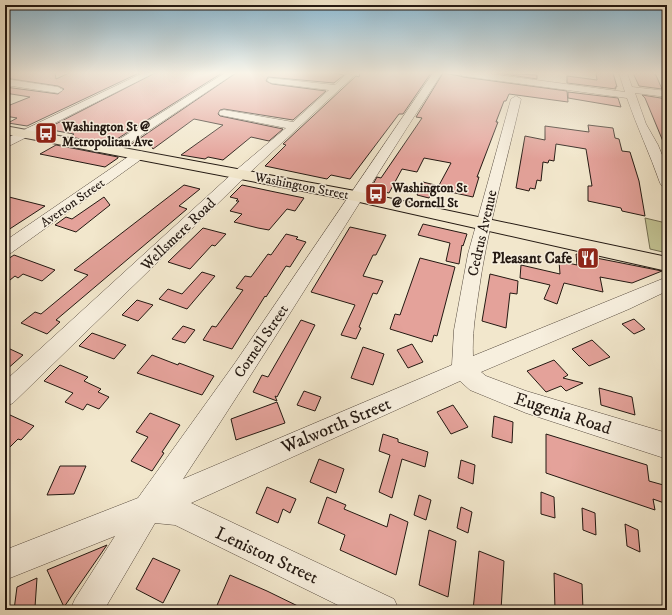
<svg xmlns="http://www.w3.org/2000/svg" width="672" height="615" font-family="'IM FELL DW Pica',serif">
<rect width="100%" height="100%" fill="#f2e7cc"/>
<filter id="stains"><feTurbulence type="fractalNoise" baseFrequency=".005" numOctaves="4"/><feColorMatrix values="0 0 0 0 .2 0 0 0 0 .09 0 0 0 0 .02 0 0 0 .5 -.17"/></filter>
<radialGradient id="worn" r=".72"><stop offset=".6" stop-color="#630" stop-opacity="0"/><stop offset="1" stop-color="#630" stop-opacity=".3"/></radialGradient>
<path fill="#c2c393" stroke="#736e52" d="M645,218L666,223L667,253L650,249Z"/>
<path fill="#e4a29a" stroke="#241912" d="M5,73H55L56,79L69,73H139L27,126L8,123L17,118L5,116V107L30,97L5,93V87L58,94L64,89L58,86L5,78Z
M155,73H222L109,144L70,137L74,134L46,129Z
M236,73H334L344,75L334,83L268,77L266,81L272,84L326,91L293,120L224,109L220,110L218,114L220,116L283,129L269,141L251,137L223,160L208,157L205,159L181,155L223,125L194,119L153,149L147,140L137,146L130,145Z
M360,73H431L403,114H399L350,179L331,175L327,179L265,166L286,145L283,144L356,76L359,77Z
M443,73L460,76L463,77L567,91L568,102L509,94L506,101H504L496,122H498L477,177H479L473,197L437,189L451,163L424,158L417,172L402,169L389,193L376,190L372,186L377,177L381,178L422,118L416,117Z
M497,73L537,75V79Z
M596,73H613L617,87H615L616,89L567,83V76L597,80Z
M633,73H655L662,89L639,86Z
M568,92L618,98L621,107L568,98Z
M642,95L667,99V151L645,98Z
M588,125L613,128L615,138L619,139L622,151L630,152L639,181L645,216L622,211L621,208L588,201V186H592L586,149L556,144L554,161L549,160L548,163L543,162L541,181L537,180L535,189L530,188L529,191L516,188L525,136L545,140V126L589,132Z
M56,145L118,157V158L105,167L40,154Z
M423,182L435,185L429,198L417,195Z
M184,185L200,189L179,206L187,209L56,320L60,322L47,334L21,323L35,312L41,314L88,275L74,270Z
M242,185L275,192L304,198L295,211L287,209L269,230L258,228L234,222L242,214L230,211L239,201H236L238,199L230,197Z
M5,196L45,206L5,232Z
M104,197L110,205L76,232L55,225L66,217L72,219Z
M423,224L467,234L463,246L462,245L459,264L446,261L450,243L418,235Z
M350,227L386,235L376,255H373L363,276L383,281L377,294L373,293L359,327L361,328L356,339L341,335L355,305L311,292Z
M203,228L226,234L215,246L212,245L190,269L168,262Z
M286,234L298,237L296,239L306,242L290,267L286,266L266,297L265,296L232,349L203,340L212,326L216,327L243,290L236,288L245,276L251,277L268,254L271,255Z
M576,254L662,271L632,283L600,277L603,292L564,283L557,304L544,299L550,285L520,278L521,265L560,274L559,261L577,265Z
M14,255L55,270L42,281L23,274L18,278L15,276L5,284V261Z
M420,258L455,267L437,336L434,335L432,342L390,329L395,314L400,315Z
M202,272L215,276L187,309L159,299L168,289L182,294Z
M490,274L518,281L517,294L510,293L506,328L482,321Z
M137,300L153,305L138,321L122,315Z
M634,319L645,329L634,334L622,324Z
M301,320L315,325L277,397L275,396L277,401L253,392L262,375L268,377Z
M183,326L195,330L185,343L172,339Z
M92,333L126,345L114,359L79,346Z
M592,340L610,357L589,366L572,349Z
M412,344L423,362L408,368L397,350Z
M363,347L384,354L373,385L351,378Z
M10,349L23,355L5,371V353Z
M152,355L178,365L179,363L214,376L202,395L137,373Z
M554,360L568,375L563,378L583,383L566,391L561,386L546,392L527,371Z
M60,365L88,377L84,381L101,389L98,392L109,397L99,409L87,404L83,410L65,402L73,393L44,381Z
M599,388L632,397L635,415L601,405Z
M304,391L321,397L315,411L297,405Z
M277,402L285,423L236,440L231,419Z
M453,405L468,427L451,434L437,412Z
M150,413L180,425L162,452L164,453L152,471L131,461L148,437L136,432Z
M10,415L34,426L21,440L18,439L5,452V420Z
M494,416L513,422L512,443L492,437Z
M383,434L398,439V442L428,452L425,467L402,459L392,498L379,492L390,455L379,451Z
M546,434L647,465L649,481L667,486V504L653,499L655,510L546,473Z
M319,459L344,469L336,493L310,482Z
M461,460L475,465L473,484L458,478Z
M60,466H86L74,494L47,495Z
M267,487L296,499L290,513L283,509L278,523L256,513Z
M541,492L554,497L555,518L541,514Z
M419,495L431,500L426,520L414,515Z
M327,497L346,505L344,509L387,527L390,514L408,522L396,575L340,550L345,535L318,523Z
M461,507L472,512L468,533L457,528Z
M582,508L595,513L596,535L583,530Z
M625,524L638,530L640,552L627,546Z
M429,530L456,541L448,597L419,585Z
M107,545L64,607L47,570Z
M479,551L504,561L501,610H473Z
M153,558L180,570L163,603L136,589Z
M554,573L582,584L583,610H555Z
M230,575L267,591L306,610H215Z
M37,578L35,607L28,610H14L17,587Z"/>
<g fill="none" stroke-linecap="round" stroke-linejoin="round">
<g stroke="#584c40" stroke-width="1">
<path id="minor" d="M143,73H154L5,148V139Z
M225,73H235L115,153H107L105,150L107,147Z
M348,73H357L245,177L13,403L5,407V381L235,171L286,128L220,115L219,113L220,111L224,110L293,122L329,90L272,83L269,82L267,80L269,78L335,85Z
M433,73H442C355,208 272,345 183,479L452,365L454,330L468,254L511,99L516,96L521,99C506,164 487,229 478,296C475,316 472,336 473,356L667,277V291L629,309L481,372L486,376L526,391L667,433V459L526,413L470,390L460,381L191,503L394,599L399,610H348L175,525L155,523L104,610H70L75,599L115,536L5,580V550L138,498L235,363Z
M459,73H484L625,92L619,73H627L632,87L667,91V97L635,93L646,124L658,145L667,167V187L662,186L660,183C650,154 637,127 627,98L463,76Z
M5,79L58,87L63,90L58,93L5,85Z
M139,151L143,152L145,155L143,158L11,253L5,254V241L135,152Z"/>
</g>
<g stroke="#241912" stroke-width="2">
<path id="major" d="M5,126L355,191L667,257V271L355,201L5,134Z"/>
</g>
<use href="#minor" fill="#f7efde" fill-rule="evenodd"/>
<use href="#major" fill="#f2e7cc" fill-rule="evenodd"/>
</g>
<linearGradient id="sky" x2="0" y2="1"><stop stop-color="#89b9d4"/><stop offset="0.46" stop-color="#f9f4e8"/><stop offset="1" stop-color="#f9f4e8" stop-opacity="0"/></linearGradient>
<rect width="672" height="159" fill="url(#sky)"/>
<defs>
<g id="bus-square" transform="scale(1.15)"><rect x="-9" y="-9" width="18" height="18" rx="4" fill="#8f2418" stroke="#f7efde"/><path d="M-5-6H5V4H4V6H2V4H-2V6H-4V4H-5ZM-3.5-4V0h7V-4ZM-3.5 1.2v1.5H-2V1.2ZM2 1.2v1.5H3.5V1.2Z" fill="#fff"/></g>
<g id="restaurant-square" transform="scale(1.15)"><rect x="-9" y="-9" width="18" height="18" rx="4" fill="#8f2418" stroke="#f7efde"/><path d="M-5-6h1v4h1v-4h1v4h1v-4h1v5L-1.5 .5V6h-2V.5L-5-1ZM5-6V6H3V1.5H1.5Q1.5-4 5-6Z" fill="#fff"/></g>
</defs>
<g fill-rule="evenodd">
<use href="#bus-square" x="46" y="133"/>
<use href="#bus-square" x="376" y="194"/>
<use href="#restaurant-square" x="588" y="258"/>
</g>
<g text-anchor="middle" stroke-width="3" stroke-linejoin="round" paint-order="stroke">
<g font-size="13" font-weight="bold" fill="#241912" stroke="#f7efde" text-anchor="start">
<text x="62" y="131">Washington St @<tspan x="62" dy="15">Metropolitan Ave</tspan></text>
<text x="392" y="192">Washington St<tspan x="392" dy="15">@ Cornell St</tspan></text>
</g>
<g font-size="13" fill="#241912" stroke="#f7efde">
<text transform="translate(302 185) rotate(11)" y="5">Washington Street</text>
<text transform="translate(72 202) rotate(-35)" y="5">Averton Street</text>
</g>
<g font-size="15" fill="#241912" stroke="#f7efde">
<text transform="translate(482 233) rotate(-77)" y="5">Cedrus Avenue</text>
<text transform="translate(178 234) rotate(-44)" y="5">Wellsmere Road</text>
<text transform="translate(261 341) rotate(-56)" y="5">Cornell Street</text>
</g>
<g font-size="15" font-weight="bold" fill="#241912" stroke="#f7efde" text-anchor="end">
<text x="572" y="263">Pleasant Cafe</text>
</g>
<g font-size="18" fill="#241912" stroke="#f7efde">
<text transform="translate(563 413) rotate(18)" y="6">Eugenia Road</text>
<text transform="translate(336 425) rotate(-23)" y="6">Walworth Street</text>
<text transform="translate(267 555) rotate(25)" y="6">Leniston Street</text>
</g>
</g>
<rect width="672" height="615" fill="none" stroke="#f2e7cc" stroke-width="20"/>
<rect x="6" y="6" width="660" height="603" fill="none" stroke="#241912" stroke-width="2"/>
<rect x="10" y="10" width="652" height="595" fill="none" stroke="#241912"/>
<rect width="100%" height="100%" filter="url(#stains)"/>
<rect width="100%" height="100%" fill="url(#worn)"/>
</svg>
